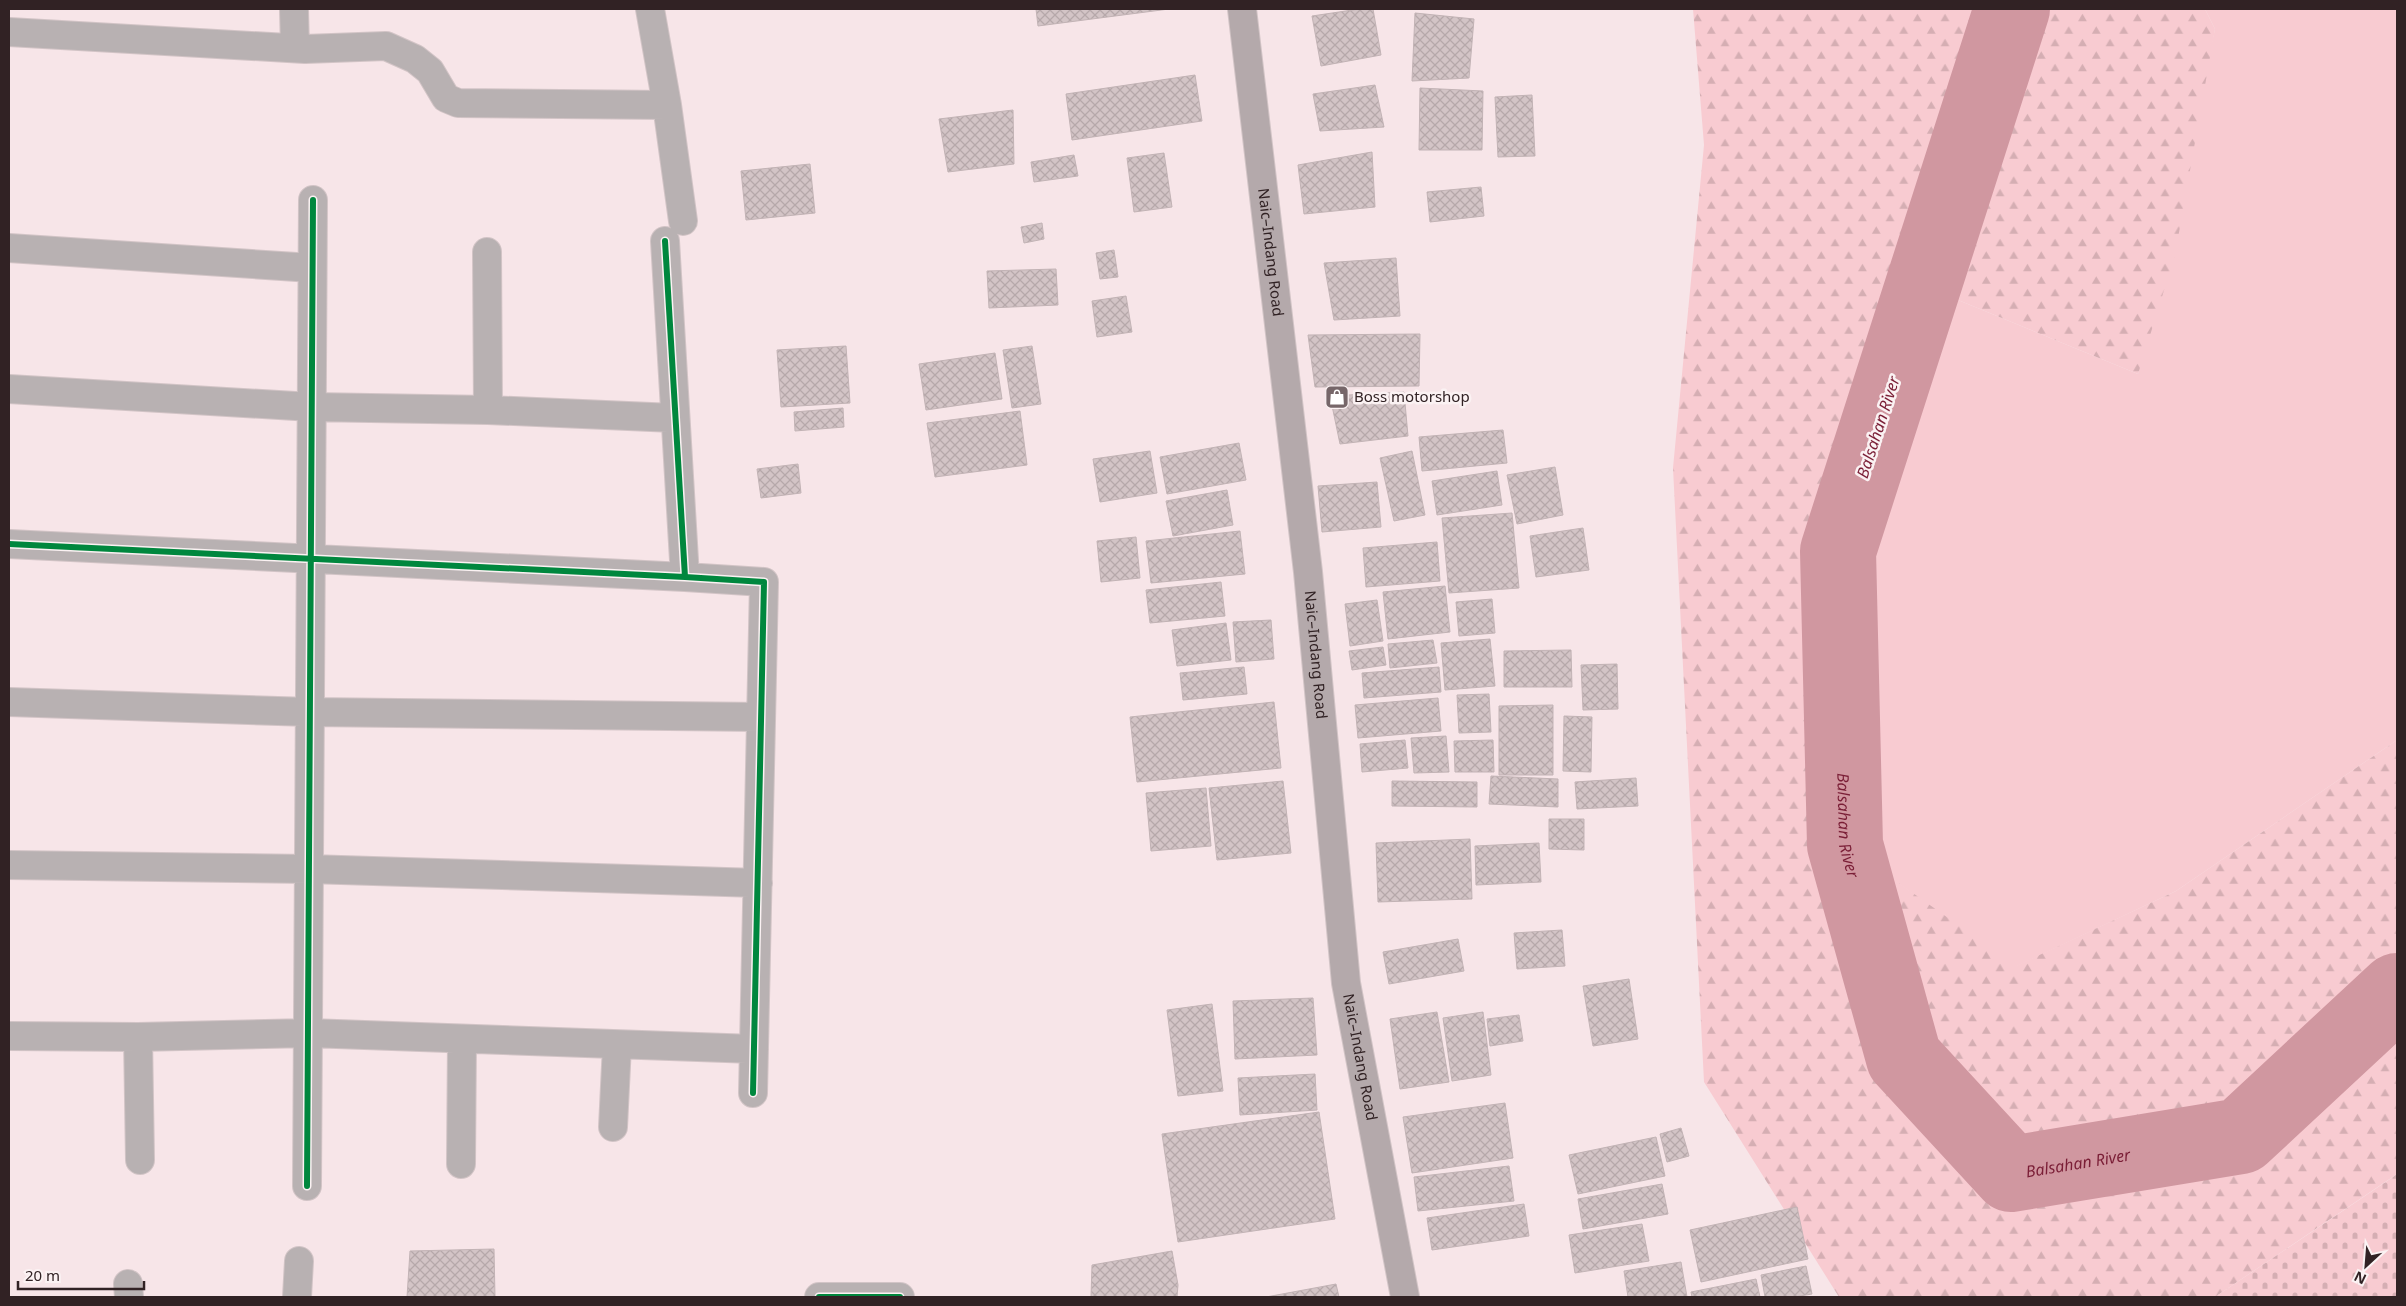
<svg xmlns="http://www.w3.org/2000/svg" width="2406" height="1306" font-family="'Noto Sans',sans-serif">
<defs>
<pattern id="forest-firs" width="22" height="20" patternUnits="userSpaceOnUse" patternTransform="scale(1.25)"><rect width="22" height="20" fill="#f8cbd1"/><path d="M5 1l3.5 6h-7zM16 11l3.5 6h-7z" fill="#d5aeb3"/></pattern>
<pattern id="cemetery-stones" width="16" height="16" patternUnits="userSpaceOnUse" patternTransform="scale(1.25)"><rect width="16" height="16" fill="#f8cbd1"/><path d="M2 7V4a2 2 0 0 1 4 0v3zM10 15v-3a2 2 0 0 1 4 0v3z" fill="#d5aeb3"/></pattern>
<pattern id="building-cross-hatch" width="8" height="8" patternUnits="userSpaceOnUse" patternTransform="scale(1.25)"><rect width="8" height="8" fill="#d3c4c6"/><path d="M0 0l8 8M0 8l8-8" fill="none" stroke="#b6a8aa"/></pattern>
</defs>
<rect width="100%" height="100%" fill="#f7e5e8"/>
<path fill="#f8cbd1" d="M2205,9H2397V740L2176,891L2015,967L1845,845L1838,551L1924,286L2138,374L2215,29Z"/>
<path fill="url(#forest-firs)" d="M1693,9H2205L2215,29L2175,255L2138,374L1924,286L1838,551L1845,845L2016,966L2176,891L2397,740V1174L2215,1297H1839L1704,1082L1673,468L1704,145Z"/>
<path fill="url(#cemetery-stones)" d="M2397,1174V1297H2215L2393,1177Z"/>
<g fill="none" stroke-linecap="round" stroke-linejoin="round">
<path stroke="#d097a0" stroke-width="76" id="s1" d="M2012,9L1838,551L1845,845L1904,1058L2011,1174L2241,1136L2397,991"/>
</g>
<path fill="url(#building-cross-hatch)" stroke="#c2b3b5" d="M1036,9H1169L1038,26Z
M1359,9H1373L1381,55L1321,66L1312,16Z
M1415,13L1474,19L1469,78L1412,81Z
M1195,75L1202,121L1072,140L1066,94Z
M1375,85L1384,127L1320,131L1313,94Z
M1420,88L1483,91L1482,150H1419Z
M1532,95L1535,156L1498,157L1495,97Z
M1013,110L1014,164L948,172L939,119Z
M1372,152L1375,207L1304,214L1298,165Z
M1164,153L1172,207L1134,212L1127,158Z
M1074,155L1078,176L1034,182L1031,162Z
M810,164L815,213L746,220L741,171Z
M1481,187L1484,216L1430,222L1427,192Z
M1042,223L1044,239L1024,243L1021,227Z
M1114,250L1118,277L1100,279L1096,253Z
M1396,258L1400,316L1334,320L1324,263Z
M1056,269L1058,305L989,308L987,271Z
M1126,296L1132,332L1097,337L1092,301Z
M1420,334L1419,386L1315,387L1308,335Z
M846,346L850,403L781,407L777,350Z
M1032,346L1041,404L1012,408L1003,350Z
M995,353L1002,399L926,410L919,364Z
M1404,392L1408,436L1340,444L1330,396Z
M843,408L844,427L795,431L794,412Z
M1020,411L1027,465L935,477L927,423Z
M1503,430L1507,463L1422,471L1419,437Z
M1239,443L1246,480L1167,494L1160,457Z
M1150,451L1157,493L1100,502L1093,459Z
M1412,451L1425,515L1394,521L1380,458Z
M798,464L801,493L761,498L757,469Z
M1555,467L1563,515L1517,524L1507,475Z
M1497,471L1502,505L1437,515L1432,481Z
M1377,482L1381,527L1322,532L1318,486Z
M1227,490L1233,525L1173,536L1166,501Z
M1512,513L1519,588L1449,593L1442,518Z
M1583,528L1589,570L1536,577L1530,536Z
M1240,531L1245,574L1151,583L1146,541Z
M1136,537L1140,578L1101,582L1097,541Z
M1437,542L1440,581L1366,587L1363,548Z
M1221,582L1225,616L1150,623L1146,590Z
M1445,586L1450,632L1388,639L1383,592Z
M1492,599L1495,633L1459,636L1456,602Z
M1377,600L1383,641L1350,646L1345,604Z
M1271,620L1274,659L1236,662L1233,622Z
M1226,623L1231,660L1177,666L1172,630Z
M1490,639L1495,686L1445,690L1441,643Z
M1433,640L1437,663L1390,668L1388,644Z
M1383,647L1386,665L1352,670L1349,651Z
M1571,650L1572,687H1504V651Z
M1617,664L1618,709L1583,710L1581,665Z
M1244,667L1247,694L1183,700L1180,673Z
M1439,667L1441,692L1364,698L1362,673Z
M1489,694L1491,732L1459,733L1457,695Z
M1438,698L1441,731L1358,738L1355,705Z
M1274,702L1281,768L1137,782L1130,717Z
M1553,705V775H1499V706Z
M1564,716L1592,717L1591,772L1563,771Z
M1446,736L1449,772L1414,773L1411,738Z
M1405,740L1408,768L1362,772L1360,744Z
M1493,740L1494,772H1455L1454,741Z
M1491,776L1558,779V807L1489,804Z
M1636,778L1638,806L1577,809L1575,782Z
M1283,781L1291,853L1217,860L1209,788Z
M1392,781L1477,782V807L1392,806Z
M1206,788L1211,846L1151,851L1146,793Z
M1549,819H1584V850L1549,849Z
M1470,839L1472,899L1378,902L1376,843Z
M1539,843L1541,882L1476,885L1475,846Z
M1562,930L1565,966L1517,969L1514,933Z
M1458,939L1464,971L1389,984L1383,952Z
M1629,979L1638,1039L1593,1046L1583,986Z
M1313,998L1317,1055L1235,1059L1233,1001Z
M1212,1004L1223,1091L1178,1096L1167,1010Z
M1437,1012L1449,1082L1400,1089L1390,1019Z
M1483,1012L1491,1075L1452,1081L1443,1018Z
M1519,1015L1523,1041L1490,1046L1487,1019Z
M1315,1074L1317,1110L1240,1115L1238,1078Z
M1505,1103L1513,1158L1412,1173L1403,1117Z
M1319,1112L1335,1219L1178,1242L1162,1134Z
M1681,1128L1689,1156L1667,1162L1660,1134Z
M1656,1137L1665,1176L1578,1194L1569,1155Z
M1509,1166L1514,1201L1418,1211L1414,1177Z
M1662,1184L1668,1214L1583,1229L1578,1199Z
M1524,1204L1529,1236L1432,1250L1427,1218Z
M1797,1207L1808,1259L1701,1282L1690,1230Z
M1642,1224L1649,1261L1575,1273L1569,1235Z
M494,1249L495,1297H407L410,1251Z
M1172,1251L1178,1285L1177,1297H1091L1092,1265Z
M1681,1262L1687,1297H1628L1624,1271Z
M1806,1266L1812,1294L1794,1297H1765L1761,1275Z
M1756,1279L1760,1297H1692L1691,1292Z
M1336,1284L1339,1297H1266Z"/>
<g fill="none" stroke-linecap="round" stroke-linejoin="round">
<g stroke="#d2c4c6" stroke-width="30">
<path id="minor" d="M294,9L295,48
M9,32L305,49L386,46L415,59L430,71L446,98L458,103L667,105L650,9
M667,105L683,221
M9,248L312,268
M487,252L488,410
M9,389L312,407L488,410L674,418
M9,544L685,577L665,241
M685,577L764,582L753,1093
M9,702L310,712L761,717
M9,865L309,869L758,883
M9,1036L138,1037L309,1033L754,1049
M138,1037L140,1160
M613,1127L617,1045
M461,1164L462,1039
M307,1186L313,200
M128,1284L129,1297
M297,1297L299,1261
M819,1297H900"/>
</g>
<g stroke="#d2c4c6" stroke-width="30">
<g id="major">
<path id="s2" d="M1242,9L1308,572L1346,983L1405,1297"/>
</g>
</g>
<use href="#minor" stroke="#b8b1b2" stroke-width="28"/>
<use href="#major" stroke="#b4a9ab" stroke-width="28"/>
<g stroke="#fbf2f3" stroke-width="9">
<path id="cycleway" d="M9,544L685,577L665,241
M685,577L764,582L753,1093
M307,1186L313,200
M819,1297H900"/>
</g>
<use href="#cycleway" stroke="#00873e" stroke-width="6"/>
</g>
<defs>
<g id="shop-square" transform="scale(1.25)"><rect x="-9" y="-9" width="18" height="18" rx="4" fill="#766669" stroke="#fbf2f3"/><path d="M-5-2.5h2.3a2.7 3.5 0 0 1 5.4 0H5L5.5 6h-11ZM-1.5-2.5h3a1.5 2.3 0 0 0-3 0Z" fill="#fff"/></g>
</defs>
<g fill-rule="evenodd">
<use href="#shop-square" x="1337" y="397"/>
</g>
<g text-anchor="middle" stroke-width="5" stroke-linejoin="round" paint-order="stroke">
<g font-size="15" fill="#312224" stroke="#fbf2f3">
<text dy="5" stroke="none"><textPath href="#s2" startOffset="245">Naic–Indang Road</textPath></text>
<text dy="5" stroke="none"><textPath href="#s2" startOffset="650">Naic–Indang Road</textPath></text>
<text dy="5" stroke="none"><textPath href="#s2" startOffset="1055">Naic–Indang Road</textPath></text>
</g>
<g font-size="15" fill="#312224" stroke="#fbf2f3" text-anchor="start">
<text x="1354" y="402">Boss motorshop</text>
</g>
<g font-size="16" font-style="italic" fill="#7a1e36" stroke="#fbf2f3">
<text transform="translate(1878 427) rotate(-72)" y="6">Balsahan River</text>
<text dy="6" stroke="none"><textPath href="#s1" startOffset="844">Balsahan River</textPath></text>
<text dy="6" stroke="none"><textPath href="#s1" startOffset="1310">Balsahan River</textPath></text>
</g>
</g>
<rect width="2406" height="1306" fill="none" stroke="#312224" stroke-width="20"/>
<g transform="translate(2366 1266) rotate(206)" stroke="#fbf2f3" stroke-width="4" paint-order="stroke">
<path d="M0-4L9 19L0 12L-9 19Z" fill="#312224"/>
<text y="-8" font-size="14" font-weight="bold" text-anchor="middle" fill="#312224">N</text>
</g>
<path d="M18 1281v8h126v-8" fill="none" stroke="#312224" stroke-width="2.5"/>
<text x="25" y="1281" font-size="15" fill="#312224" stroke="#fbf2f3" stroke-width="4" paint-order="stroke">20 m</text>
</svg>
